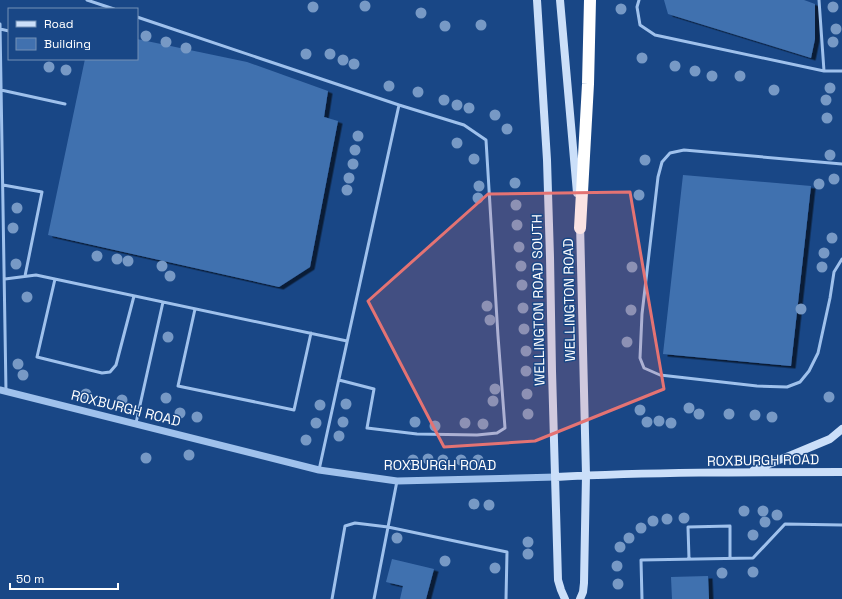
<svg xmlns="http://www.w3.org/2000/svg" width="842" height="599" font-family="'Space Grotesk',sans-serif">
<defs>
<filter id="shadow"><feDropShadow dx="4.5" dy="2.5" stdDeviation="0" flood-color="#0009"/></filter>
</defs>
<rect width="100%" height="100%" fill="#194786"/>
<path fill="#4171af" filter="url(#shadow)" d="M664,0H804L815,4V39L811,58L668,14Z
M137,39L247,62L328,91L324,117L338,121L310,267L279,287L48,235L85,59H137Z
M683,175L811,186L791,366L663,354Z
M392,559L434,569L426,599H400L403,586L386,582Z
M708,576L709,599H672L671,577Z"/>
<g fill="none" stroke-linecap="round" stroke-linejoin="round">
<path stroke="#9fc1ec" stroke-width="3" d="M87,0L114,9
M639,0L637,7L640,25L655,35L824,71H842
M819,0L824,71
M137,17L399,105L319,470
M0,24L6,391
M0,29L9,31
M1,90L65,104
M842,164L684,150L670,153L662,162L658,177L642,314L640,358L644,368L660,375L757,386L787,387L800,382L809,371L818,353L830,298L834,272L842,259
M3,185L42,192L25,276
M5,279L36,275L347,341
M55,279L37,357L102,373L110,372L116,365L134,296
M195,309L178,386L294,410L311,333
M339,380L374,389L367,428L417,434L477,435L497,433L505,428L498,336L486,140L464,125L399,105
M136,423L163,302
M689,559L688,527L730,526V558
M332,599L345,526L355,523L388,527L507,552L506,599
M374,599L397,481
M642,599L641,560L753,558L785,524L842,525"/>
<path stroke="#9fc1ec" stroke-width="7" d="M0,390L319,470L397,481L556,477"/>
<path stroke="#cbdff9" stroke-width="8" d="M537,0L547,160L550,257L552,371L558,580L561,590L565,599
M560,0L577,193
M754,470L794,454L830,439L842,429
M556,477C651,472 747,472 842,472
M580,599L583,592L584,583L586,475L580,223"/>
<path stroke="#fff" stroke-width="12" d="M580,228L588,84L590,0"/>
</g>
<g fill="#7799c5">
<circle cx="365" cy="6" r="5.5"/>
<circle cx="313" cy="7" r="5.5"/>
<circle cx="833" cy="7" r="5.5"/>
<circle cx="621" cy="9" r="5.5"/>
<circle cx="421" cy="13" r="5.5"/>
<circle cx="481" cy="25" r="5.5"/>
<circle cx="445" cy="26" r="5.5"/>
<circle cx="836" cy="29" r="5.5"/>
<circle cx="146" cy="36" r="5.5"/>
<circle cx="166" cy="42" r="5.5"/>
<circle cx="833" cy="42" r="5.5"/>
<circle cx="186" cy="48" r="5.5"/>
<circle cx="306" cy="54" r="5.5"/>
<circle cx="330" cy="54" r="5.5"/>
<circle cx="642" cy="58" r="5.5"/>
<circle cx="343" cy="60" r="5.5"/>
<circle cx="354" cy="64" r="5.5"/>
<circle cx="675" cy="66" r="5.5"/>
<circle cx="49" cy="67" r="5.5"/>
<circle cx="66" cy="70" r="5.5"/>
<circle cx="695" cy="71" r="5.5"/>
<circle cx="712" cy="76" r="5.5"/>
<circle cx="740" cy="76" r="5.5"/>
<circle cx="389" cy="86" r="5.5"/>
<circle cx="830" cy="88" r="5.5"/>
<circle cx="774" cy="90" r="5.5"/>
<circle cx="418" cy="92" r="5.5"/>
<circle cx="444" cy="100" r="5.5"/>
<circle cx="826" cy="100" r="5.5"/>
<circle cx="457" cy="105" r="5.5"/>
<circle cx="469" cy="108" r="5.5"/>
<circle cx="495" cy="115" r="5.5"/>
<circle cx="827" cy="118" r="5.5"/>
<circle cx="507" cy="129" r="5.5"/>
<circle cx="358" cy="136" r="5.5"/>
<circle cx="457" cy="143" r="5.5"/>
<circle cx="355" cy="150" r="5.5"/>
<circle cx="830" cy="155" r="5.5"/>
<circle cx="474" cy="159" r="5.5"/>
<circle cx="645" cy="160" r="5.5"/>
<circle cx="353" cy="164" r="5.5"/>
<circle cx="349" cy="178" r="5.5"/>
<circle cx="834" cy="179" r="5.5"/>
<circle cx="515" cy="183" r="5.5"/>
<circle cx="819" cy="184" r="5.5"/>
<circle cx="479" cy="186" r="5.5"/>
<circle cx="347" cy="190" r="5.5"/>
<circle cx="639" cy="195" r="5.5"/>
<circle cx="478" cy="198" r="5.5"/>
<circle cx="516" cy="205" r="5.5"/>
<circle cx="17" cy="208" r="5.5"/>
<circle cx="517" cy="225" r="5.5"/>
<circle cx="13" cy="228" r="5.5"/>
<circle cx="832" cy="238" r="5.5"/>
<circle cx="519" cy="247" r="5.5"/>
<circle cx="824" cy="253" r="5.5"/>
<circle cx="97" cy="256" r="5.5"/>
<circle cx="117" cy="259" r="5.5"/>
<circle cx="128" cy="261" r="5.5"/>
<circle cx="16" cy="264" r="5.5"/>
<circle cx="162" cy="266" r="5.5"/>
<circle cx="521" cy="266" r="5.5"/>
<circle cx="632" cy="267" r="5.5"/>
<circle cx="822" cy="267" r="5.5"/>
<circle cx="170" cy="276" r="5.5"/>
<circle cx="522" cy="285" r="5.5"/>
<circle cx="27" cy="297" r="5.5"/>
<circle cx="487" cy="306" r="5.5"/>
<circle cx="523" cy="308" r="5.5"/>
<circle cx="801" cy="309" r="5.5"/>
<circle cx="631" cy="310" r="5.5"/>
<circle cx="490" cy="320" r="5.5"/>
<circle cx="524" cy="329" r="5.5"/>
<circle cx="168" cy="337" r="5.5"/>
<circle cx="627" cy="342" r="5.5"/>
<circle cx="526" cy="351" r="5.5"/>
<circle cx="18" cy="364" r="5.5"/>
<circle cx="526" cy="371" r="5.5"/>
<circle cx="23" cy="375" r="5.5"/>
<circle cx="495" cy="389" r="5.5"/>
<circle cx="86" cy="394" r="5.5"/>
<circle cx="527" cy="394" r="5.5"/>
<circle cx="829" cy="397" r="5.5"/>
<circle cx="166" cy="398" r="5.5"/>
<circle cx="122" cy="400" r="5.5"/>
<circle cx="493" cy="401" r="5.5"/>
<circle cx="346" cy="404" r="5.5"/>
<circle cx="320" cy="405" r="5.5"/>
<circle cx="689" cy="408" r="5.5"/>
<circle cx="640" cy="410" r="5.5"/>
<circle cx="180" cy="413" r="5.5"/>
<circle cx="528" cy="414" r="5.5"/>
<circle cx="699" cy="414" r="5.5"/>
<circle cx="729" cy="414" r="5.5"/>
<circle cx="755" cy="415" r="5.5"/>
<circle cx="197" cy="417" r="5.5"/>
<circle cx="772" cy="417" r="5.5"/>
<circle cx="659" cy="421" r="5.5"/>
<circle cx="343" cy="422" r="5.5"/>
<circle cx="415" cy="422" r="5.5"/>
<circle cx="647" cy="422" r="5.5"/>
<circle cx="316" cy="423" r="5.5"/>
<circle cx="465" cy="423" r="5.5"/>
<circle cx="671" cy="423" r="5.5"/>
<circle cx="483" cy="424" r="5.5"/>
<circle cx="435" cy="426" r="5.5"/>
<circle cx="339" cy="436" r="5.5"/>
<circle cx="306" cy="440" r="5.5"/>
<circle cx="189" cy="455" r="5.5"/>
<circle cx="146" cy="458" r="5.5"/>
<circle cx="428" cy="459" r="5.5"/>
<circle cx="413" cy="460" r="5.5"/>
<circle cx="443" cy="460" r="5.5"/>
<circle cx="461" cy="460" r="5.5"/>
<circle cx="478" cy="460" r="5.5"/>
<circle cx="474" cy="504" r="5.5"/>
<circle cx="489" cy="505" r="5.5"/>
<circle cx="744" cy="511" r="5.5"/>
<circle cx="763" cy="511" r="5.5"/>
<circle cx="777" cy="515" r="5.5"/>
<circle cx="684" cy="518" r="5.5"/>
<circle cx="667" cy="519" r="5.5"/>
<circle cx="653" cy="521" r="5.5"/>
<circle cx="765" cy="522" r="5.5"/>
<circle cx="641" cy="528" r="5.5"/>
<circle cx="753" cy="535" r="5.5"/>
<circle cx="397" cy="538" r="5.5"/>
<circle cx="629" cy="538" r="5.5"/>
<circle cx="528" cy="542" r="5.5"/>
<circle cx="620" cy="547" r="5.5"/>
<circle cx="528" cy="554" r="5.5"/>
<circle cx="445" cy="561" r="5.5"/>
<circle cx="617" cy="566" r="5.5"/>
<circle cx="495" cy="568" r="5.5"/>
<circle cx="753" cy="572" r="5.5"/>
<circle cx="722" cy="573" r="5.5"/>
<circle cx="618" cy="584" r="5.5"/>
</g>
<path fill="#e47373" fill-opacity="0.2" stroke="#e47373" stroke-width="3" stroke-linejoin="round" d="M630,192L664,389L535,441L444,447L368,301L488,194Z"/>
<g text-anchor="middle" stroke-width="3" stroke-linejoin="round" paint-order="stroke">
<g font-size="14" fill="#fff" stroke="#194786">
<text transform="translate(538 300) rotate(-91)" y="5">WELLINGTON ROAD SOUTH</text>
<text transform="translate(569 300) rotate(-91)" y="5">WELLINGTON ROAD</text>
<text transform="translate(126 408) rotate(14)" y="5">ROXBURGH ROAD</text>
<text transform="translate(763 460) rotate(-1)" y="5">ROXBURGH ROAD</text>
<text x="440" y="470">ROXBURGH ROAD</text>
</g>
</g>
<rect x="8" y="8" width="130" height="52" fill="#194786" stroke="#7591b6"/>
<rect x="16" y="21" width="20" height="6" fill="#cbdff9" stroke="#7591b6"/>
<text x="44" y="28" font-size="12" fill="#ffffff">Road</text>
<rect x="16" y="38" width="20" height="12" fill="#4171af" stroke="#7591b6"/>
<text x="44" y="48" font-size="12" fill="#ffffff">Building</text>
<path d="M10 583v6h108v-6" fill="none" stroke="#ffffff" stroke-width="2"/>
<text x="16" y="583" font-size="12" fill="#ffffff" stroke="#194786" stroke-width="3" paint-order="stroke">50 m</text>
</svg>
